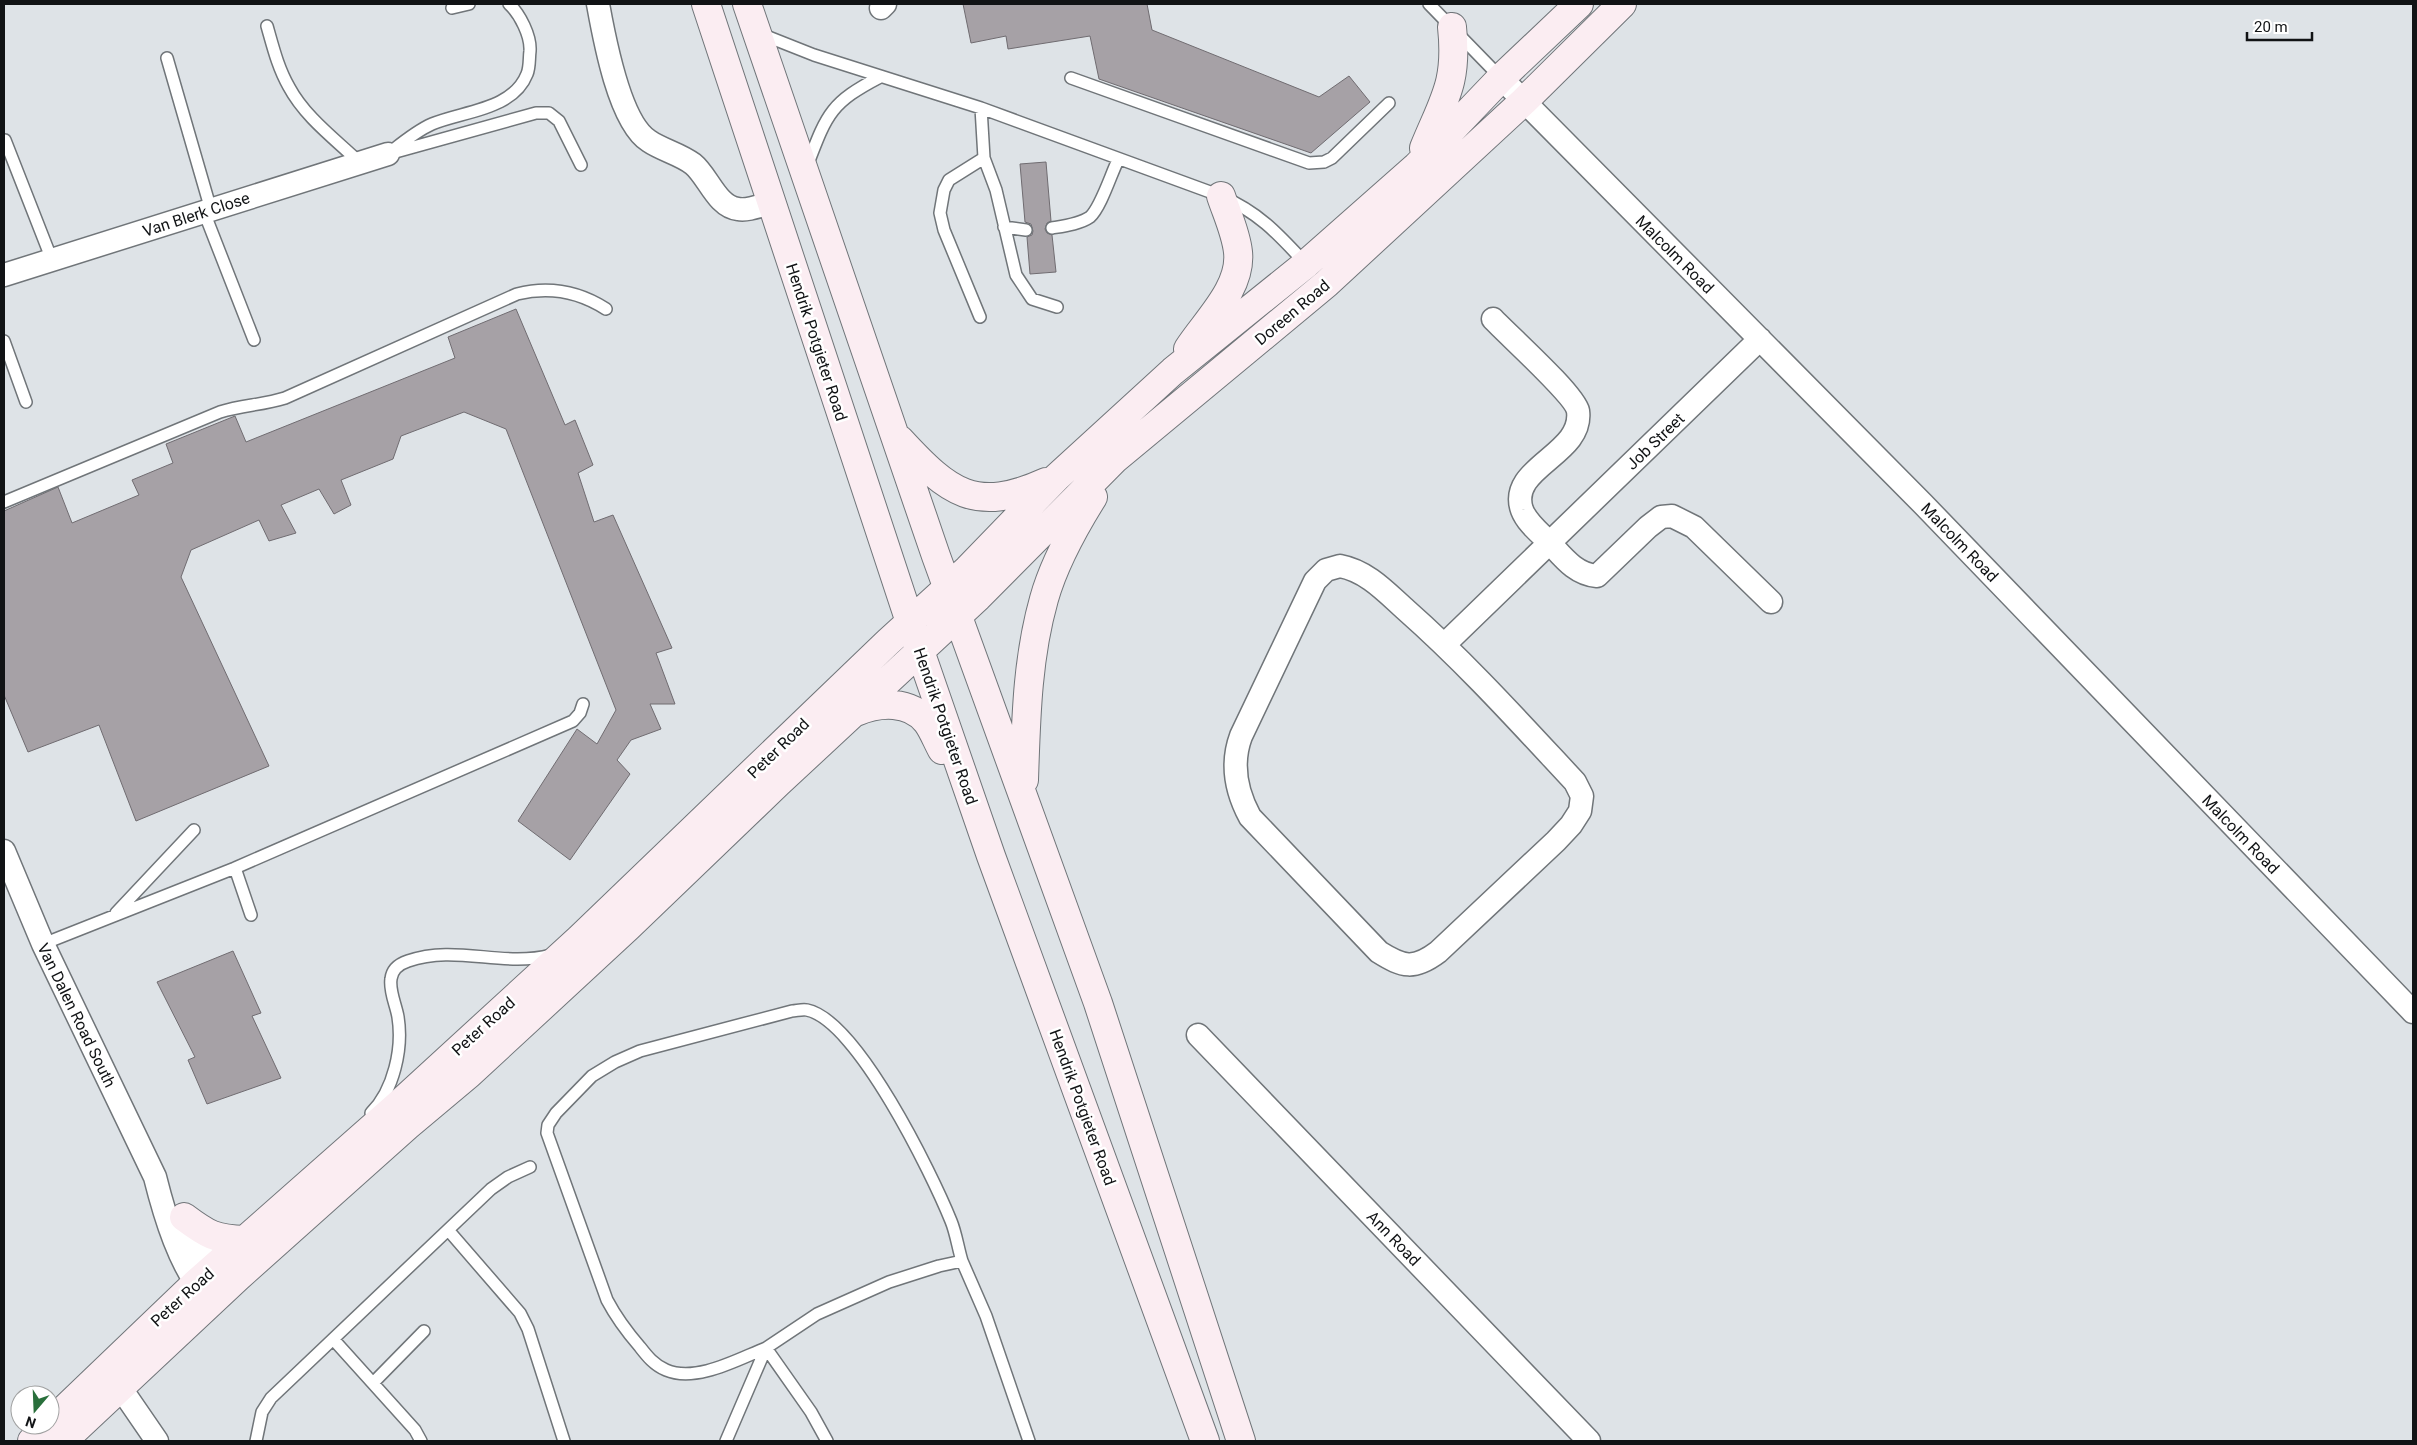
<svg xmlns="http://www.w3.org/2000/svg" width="2417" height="1445" font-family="Roboto,sans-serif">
<rect width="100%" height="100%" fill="#dee3e7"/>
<path fill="#a6a1a6" stroke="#706c71" d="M963,4H1147L1152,30L1319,97L1349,76L1370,102L1311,153L1099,79L1090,36L1008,49L1006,36L971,43Z
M1046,162L1051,221L1047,223L1045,229L1047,233L1052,235L1056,272L1030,274L1027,237L1032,235L1033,231L1031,224L1025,222L1020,164Z
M516,309L565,425L575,420L593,465L578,473L594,522L613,515L672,648L656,653L675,704H650L661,729L631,740L617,760L630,774L570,860L518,821L577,729L597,744L616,710L506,429L464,412L401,436L393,459L341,480L351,505L334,514L319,489L281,505L296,533L269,541L259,520L191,550L181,577L269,766L136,821L99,725L28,752L4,695V511L58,487L72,523L139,495L132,480L173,463L166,444L235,416L246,442L455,358L448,337Z
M233,951L261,1013L252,1016L281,1078L207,1104L188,1060L195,1057L157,982Z"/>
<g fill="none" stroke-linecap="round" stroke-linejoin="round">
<g stroke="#707579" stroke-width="14">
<path id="service" d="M1429,4L1501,78
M452,8L469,4
M267,26C273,47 278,68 289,87C305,117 335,139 359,162
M761,34L814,55L981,108L1221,196C1260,213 1279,235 1307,265
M167,58L211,210
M1071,78L1309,163L1324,162L1332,158L1389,103
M981,108L984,158L996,190L1016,275L1032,299L1057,307
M5,140L52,260
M392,153L536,113H549L559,121L581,165
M388,154C402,143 416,131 432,124C463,111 513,110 527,74C530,67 529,58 530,51C531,36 520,14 509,4
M807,166C827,114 830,103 880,77
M204,212L254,340
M1004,227L1026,230
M1052,228C1064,226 1080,224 1090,217C1101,207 1111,174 1118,160
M980,317L944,230L940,213L944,190L949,180L984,158
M4,341L26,402
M4,502L220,412C242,405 263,405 285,398L517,294C549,286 578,291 606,309
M235,868L251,915
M116,913L194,830
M43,944L235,868L573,721L580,713L583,704
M371,1113C394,1090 403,1048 398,1017C396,1005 389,991 391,979C392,970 399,964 408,961C456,944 503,968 551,955
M449,1231L520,1313L528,1329L564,1441
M962,1261L986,1316L1029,1441
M333,1339L415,1430L421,1441
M766,1348L811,1412L827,1441
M373,1383L424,1331
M256,1441L262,1412L271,1398L491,1189L508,1177L530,1167
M726,1441L766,1348L817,1314L889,1282L939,1266L962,1261C958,1248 956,1233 951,1221C932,1174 857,1020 807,1010C802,1009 796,1011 792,1011L640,1051L615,1062L592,1076L556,1113L548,1125L547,1133L607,1300C616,1317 627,1332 640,1347C647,1356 654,1365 666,1370C696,1383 738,1359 766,1348"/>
</g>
<g stroke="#707579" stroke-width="25">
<path id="minor" d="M598,4C604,37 619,122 649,141C662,150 680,154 693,164C708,176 717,207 738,209C748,211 762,205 771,203
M881,8L885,4
M1501,78L1923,504L2413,1012
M4,275L388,154
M1493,319C1508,335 1575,395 1578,411C1584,455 1507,467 1522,510C1527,523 1540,533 1549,542C1563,557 1575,574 1597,576L1648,527L1661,517L1672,516L1694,527L1771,602
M1340,566C1367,571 1386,592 1406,610C1466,663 1520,723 1575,782L1582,796L1580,811L1571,825L1556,841L1438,952C1414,970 1403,967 1379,952L1250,817C1236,791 1231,763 1241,736L1315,581L1326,570Z
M1445,644L1760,339
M4,851L43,944L155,1177C166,1221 179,1261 205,1298
M1198,1035L1589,1441
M184,1217L204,1256L223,1281
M111,1374L157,1441"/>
</g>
<g stroke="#707579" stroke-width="30">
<path id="secondary" d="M706,4L910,622L991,856L1205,1441
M747,4L936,556L1098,1003L1241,1441
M1424,148C1444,99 1458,83 1452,27
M1188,349C1206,321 1242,288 1238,252C1236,233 1227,214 1221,196
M900,440C949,493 975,514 1046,482
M856,712C879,702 910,700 927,722C933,730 937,741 942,750
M1024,780C1026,720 1027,659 1044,599C1054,563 1073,529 1093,497
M184,1217C208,1235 215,1239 245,1240
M50,1423L195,1284L399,1104L579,939L888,642L968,569L1056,478L1173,371L1306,264L1417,166L1501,78L1579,4
M32,1441L48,1425
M63,1441L238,1277L407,1126L469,1074L628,927L778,783L978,597L1115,459L1326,284L1524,101L1622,4"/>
</g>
<use href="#service" stroke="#fff" stroke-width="11"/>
<use href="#minor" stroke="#fff" stroke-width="22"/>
<use href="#secondary" stroke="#fbedf2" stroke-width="28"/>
</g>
<g text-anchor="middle" stroke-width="5" stroke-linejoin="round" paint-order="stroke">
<g font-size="16" fill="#111315" stroke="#fff">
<text transform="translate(196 214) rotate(-18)" y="6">Van Blerk Close</text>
<text transform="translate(1675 254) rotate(45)" y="6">Malcolm Road</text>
<text transform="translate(1292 312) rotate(-40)" y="6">Doreen Road</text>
<text transform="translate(817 342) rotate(72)" y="6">Hendrik Potgieter Road</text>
<text transform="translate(1655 441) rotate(-44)" y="6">Job Street</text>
<text transform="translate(1960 542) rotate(46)" y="6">Malcolm Road</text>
<text transform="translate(946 726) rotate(71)" y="6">Hendrik Potgieter Road</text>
<text transform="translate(778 748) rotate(-44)" y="6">Peter Road</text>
<text transform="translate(2241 834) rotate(46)" y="6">Malcolm Road</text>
<text transform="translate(77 1015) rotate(64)" y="6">Van Dalen Road South</text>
<text transform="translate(483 1026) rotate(-42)" y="6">Peter Road</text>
<text transform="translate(1083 1107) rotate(70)" y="6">Hendrik Potgieter Road</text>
<text transform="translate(1394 1238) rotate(46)" y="6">Ann Road</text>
<text transform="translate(182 1297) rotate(-42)" y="6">Peter Road</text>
</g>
</g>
<rect width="2417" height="1445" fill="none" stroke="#111315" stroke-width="10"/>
<g transform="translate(35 1410) rotate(199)"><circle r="24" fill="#ffffff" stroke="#a0a1a1"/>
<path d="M0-4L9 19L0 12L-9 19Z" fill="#296f3b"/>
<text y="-8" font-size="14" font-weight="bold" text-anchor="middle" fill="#111315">N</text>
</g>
<path d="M2247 32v8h65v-8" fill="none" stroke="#111315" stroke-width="2.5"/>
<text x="2254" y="32" font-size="15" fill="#111315" stroke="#ffffff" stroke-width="4" paint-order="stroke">20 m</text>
</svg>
